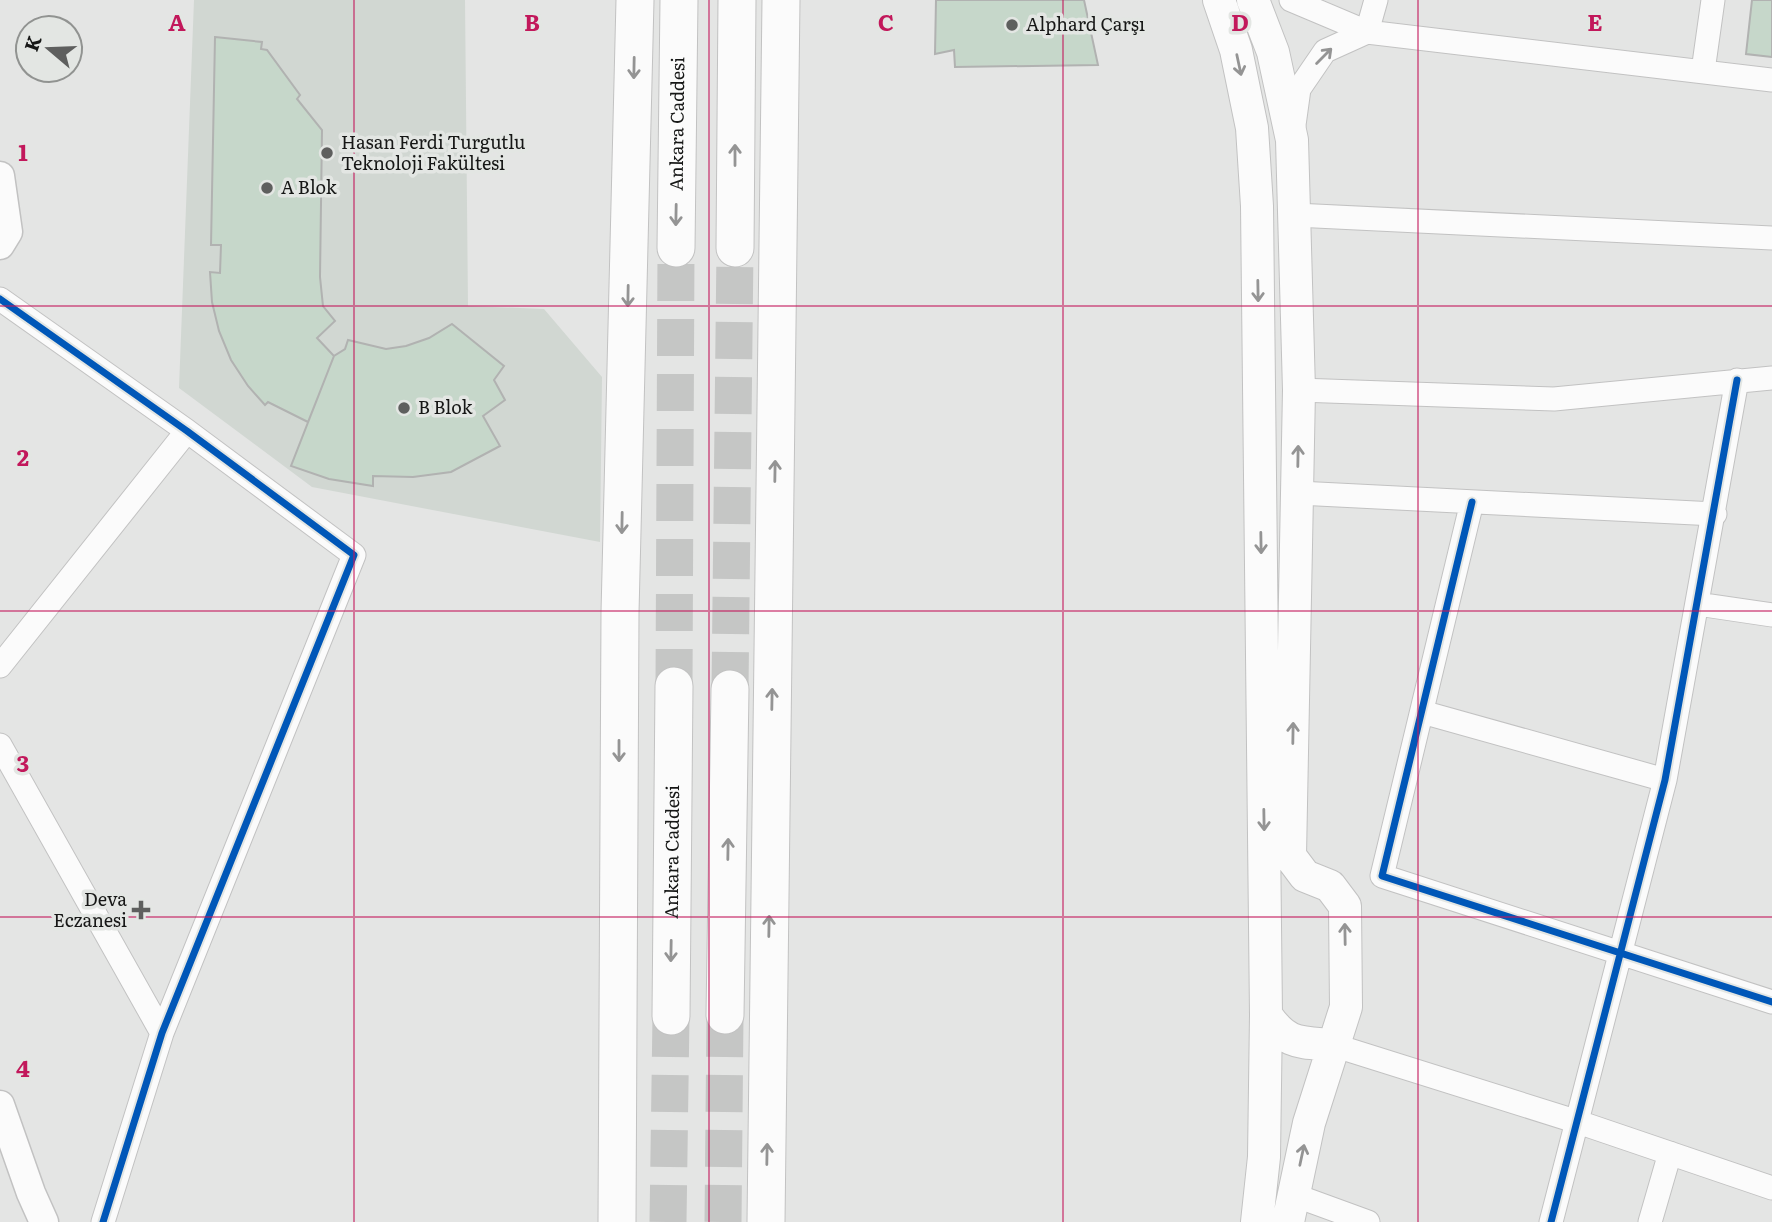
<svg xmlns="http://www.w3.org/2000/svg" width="1772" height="1222" font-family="Literata,serif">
<rect width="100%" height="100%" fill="#e4e5e4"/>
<path fill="#d1d7d2" d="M194,0H465L468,306L544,309L602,377L600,542L312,487L179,388Z"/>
<path fill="#c6d7ca" stroke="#b1b2b1" stroke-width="2" d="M936,0H1084L1098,65L955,67L954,50L935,54Z
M1752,0H1772V57L1746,54Z
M215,37L262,42L261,49L267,50L300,95L297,99L322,130L320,277L323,306L335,321L317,338L334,356L308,422L268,402L265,405L248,386L231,360L219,331L212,302L210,272L220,273L221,245H211Z
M452,324L504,366L494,380L505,400L483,416L500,446L451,472L413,477L373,476V486L329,479L291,466L334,356L345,349L348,340L386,349L406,346L429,338Z"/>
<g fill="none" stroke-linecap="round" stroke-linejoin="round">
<path stroke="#c5c6c5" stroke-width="37" stroke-dasharray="37 18" stroke-linecap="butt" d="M674,686L676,248
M730,689L735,248
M668,1222L671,1016
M723,1222L725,1015"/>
<g stroke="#c2c2c2" stroke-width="25">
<path id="minor" d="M1291,0L1367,32L1772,80
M1703,71L1713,0
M1294,125L1299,89L1325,51L1367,32L1376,0
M1295,215L1772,238
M0,299L187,431L354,555L162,1033L103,1222
M1299,390L1554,399L1772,378
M1298,493L1715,514
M1472,502L1382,876L1772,1002
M1698,604L1772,615
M0,666L187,431
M1422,712L1665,780
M0,745L162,1033
M1333,1045L1578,1122L1772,1188
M1294,1195L1368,1222
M1551,1222L1665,780L1737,380
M1650,1222L1670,1153"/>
</g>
<g stroke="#c2c2c2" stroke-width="31">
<path id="tertiary" d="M0,176L8,232L0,245
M0,1105L31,1193L44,1222"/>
</g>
<g stroke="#c2c2c2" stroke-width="34">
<path id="secondary" d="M1219,0L1236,50L1252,128L1257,206L1266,1015L1264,1157L1257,1222
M1253,0L1273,52L1292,140L1299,390L1290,856L1305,876L1330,886L1345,906L1346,1007L1309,1123L1288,1222
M1266,1015C1287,1045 1299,1042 1333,1045"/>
</g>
<g stroke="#c2c2c2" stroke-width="39">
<g id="trunk">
<path id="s1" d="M676,248L679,0"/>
<path d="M735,248L737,0"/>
<path d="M725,1015L730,689"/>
<path id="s2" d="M671,1016L674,686"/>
<path d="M617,1222L620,613L635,0"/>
<path d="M766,1222L781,0"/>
</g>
</g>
<use href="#minor" stroke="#fbfbfb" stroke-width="23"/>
<use href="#tertiary" stroke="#fbfbfb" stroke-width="28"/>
<use href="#secondary" stroke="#fbfbfb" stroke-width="32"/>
<use href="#trunk" stroke="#fbfbfb" stroke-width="37"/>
<g stroke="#e3e6e3" stroke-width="11">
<path id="cycleway" d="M0,299L187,431L354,555L162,1033L103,1222
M1472,502L1382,876L1772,1002
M1551,1222L1665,780L1737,380"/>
</g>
<use href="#cycleway" stroke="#0057b8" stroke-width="7"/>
</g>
<defs><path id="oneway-shaft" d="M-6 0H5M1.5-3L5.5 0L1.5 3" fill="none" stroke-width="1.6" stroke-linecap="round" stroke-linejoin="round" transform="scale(1.75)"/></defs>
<g stroke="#949494">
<use href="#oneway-shaft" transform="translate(1324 56) rotate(-45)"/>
<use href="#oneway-shaft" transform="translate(1239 65) rotate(78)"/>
<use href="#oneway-shaft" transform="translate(634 68) rotate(91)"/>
<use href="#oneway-shaft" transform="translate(735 155) rotate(-90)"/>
<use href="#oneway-shaft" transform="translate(676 215) rotate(91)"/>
<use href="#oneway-shaft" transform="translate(1258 291) rotate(89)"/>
<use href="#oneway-shaft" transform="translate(628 296) rotate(91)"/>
<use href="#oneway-shaft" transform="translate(1298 456) rotate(-89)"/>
<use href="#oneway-shaft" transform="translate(775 471) rotate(-89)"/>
<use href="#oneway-shaft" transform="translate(622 523) rotate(91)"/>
<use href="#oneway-shaft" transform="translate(1261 543) rotate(89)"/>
<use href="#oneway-shaft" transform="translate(772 699) rotate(-89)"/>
<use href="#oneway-shaft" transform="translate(1293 733) rotate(-89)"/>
<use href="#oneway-shaft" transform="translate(619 751) rotate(90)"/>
<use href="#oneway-shaft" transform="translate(1264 820) rotate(89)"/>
<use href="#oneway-shaft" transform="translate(728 849) rotate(-89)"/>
<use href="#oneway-shaft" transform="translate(769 926) rotate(-89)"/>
<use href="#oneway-shaft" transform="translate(1345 934) rotate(-91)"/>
<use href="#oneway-shaft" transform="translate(671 951) rotate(91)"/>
<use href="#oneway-shaft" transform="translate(767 1154) rotate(-89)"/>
<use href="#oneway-shaft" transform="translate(1302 1155) rotate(-78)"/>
</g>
<path fill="none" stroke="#c2185b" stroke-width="2" stroke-opacity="0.55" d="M354,0V1222M709,0V1222M1063,0V1222M1418,0V1222M0,306H1772M0,611H1772M0,917H1772"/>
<g fill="#5e5f5e" stroke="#e3e6e3" stroke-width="2.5">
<circle cx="1012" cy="25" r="7"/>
<circle cx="327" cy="153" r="7"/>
<circle cx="267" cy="188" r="7"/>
<circle cx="404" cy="408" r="7"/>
<path d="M137.5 899.5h7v7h7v7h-7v7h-7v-7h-7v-7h7z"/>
</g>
<g text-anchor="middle" stroke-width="7" stroke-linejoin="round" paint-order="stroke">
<g font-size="18" fill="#161716" stroke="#e3e6e3" text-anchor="start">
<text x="1026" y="31">Alphard Çarşı</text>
<text x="341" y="149">Hasan Ferdi Turgutlu<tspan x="341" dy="21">Teknoloji Fakültesi</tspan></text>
<text x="281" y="194">A Blok</text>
<text x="418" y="414">B Blok</text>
<text x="127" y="906" text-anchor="end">Deva<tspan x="127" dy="21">Eczanesi</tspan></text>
</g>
<g font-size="18" fill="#161716" stroke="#e3e6e3">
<text dy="6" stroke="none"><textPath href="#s1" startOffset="124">Ankara Caddesi</textPath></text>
<text dy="6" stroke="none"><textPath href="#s2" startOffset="164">Ankara Caddesi</textPath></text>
</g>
</g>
<g font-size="23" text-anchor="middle" font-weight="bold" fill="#c2185b" stroke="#e3e6e3" stroke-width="7" stroke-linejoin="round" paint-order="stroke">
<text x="177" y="31">A</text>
<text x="532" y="31">B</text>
<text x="886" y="31">C</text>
<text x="1240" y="31">D</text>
<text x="1595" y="31">E</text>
<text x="23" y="161">1</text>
<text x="23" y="466">2</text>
<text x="23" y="772">3</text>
<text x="23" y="1077">4</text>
</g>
<g transform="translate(49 49) rotate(289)"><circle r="33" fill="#e3e6e3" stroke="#919391" stroke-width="2"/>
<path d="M0-5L12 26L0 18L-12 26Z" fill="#5e5f5e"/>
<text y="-10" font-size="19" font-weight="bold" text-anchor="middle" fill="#161716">K</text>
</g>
</svg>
